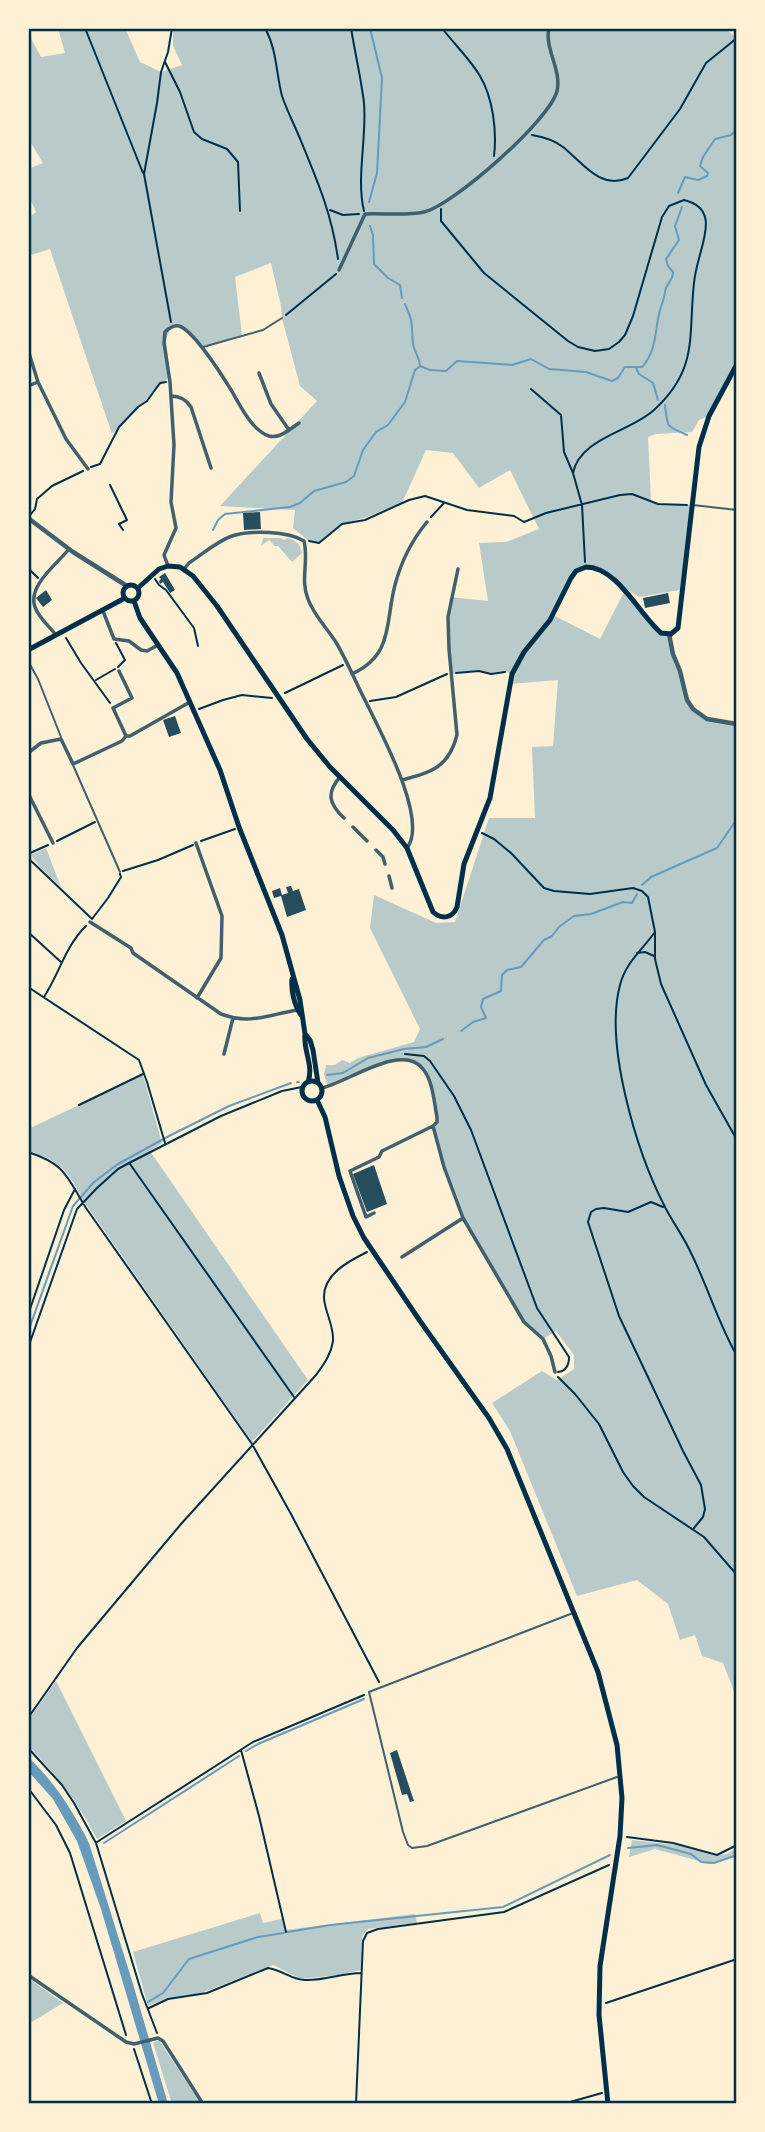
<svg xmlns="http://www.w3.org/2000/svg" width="765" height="2132" font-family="Barlow,sans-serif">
<rect width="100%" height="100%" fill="#fdf0d5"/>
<path fill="#b9caca" d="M58,28H125L140,62L161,72L182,65L173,46V28H657L659,30L663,28H724L737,38V364L709,416L699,420L692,432L656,434L648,437L651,501L658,504L692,505L680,590L639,597L594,567L576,571L553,615L600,639L624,592L654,627L669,634L687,700L700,716L737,724V1699L723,1663L702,1656L695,1635L680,1640L668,1604L637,1580L577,1596L510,1431L492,1403L542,1371L557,1380L574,1369V1355L556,1331L543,1339L524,1322L463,1218L444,1167L433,1126L437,1122V1117L428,1077L414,1061H391L328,1087L324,1074L326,1065H335L342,1060L350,1063L358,1058L414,1042L420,1029L370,928L374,895L436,923L455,922L489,818H535L532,747L553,746L558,680L509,684L512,674L506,672L491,674L479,671L451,674L448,617L450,597L488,601L479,543L506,542L539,529L510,470L479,488L453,453L426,450L402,503L367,517L342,524L319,543L310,542L293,528L295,510L220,506L317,401L300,386L282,318L281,306L271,263L235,277L242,335L202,347L182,327L172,326L166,339L170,376L112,434L50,249L28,256V218L36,212L28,194V169L43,163L28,138V33L41,57L65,53Z
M263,538H280L284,540L288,538C297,541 300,544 302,553L292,562L278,546H275L269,540L261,546Z
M46,848L61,887L39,866L31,855Z
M143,1075L162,1143L150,1151L308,1380L252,1442L85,1203C66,1170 66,1164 28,1151V1129Z
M56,1681L126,1821L97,1839C79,1804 56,1774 28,1746V1720Z
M632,1840L676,1845L716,1856L727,1854L737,1848V1854L710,1864L655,1849L629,1857Z
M260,1913L263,1923L282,1919L285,1930L415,1914L417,1923L368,1929L362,1936L361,1970L338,1975L301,1979L273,1965L199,1994L168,1998L148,2006L133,1952Z
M28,1978L63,2003L32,2022L28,2019Z
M159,2040L201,2104H172L153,2043Z"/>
<path fill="#669bbc" d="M28,1757C54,1781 73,1811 89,1843L133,1984L168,2104H159L101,1909L77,1841L53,1799L28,1771Z"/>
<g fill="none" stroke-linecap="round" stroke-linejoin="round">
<path stroke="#669bbc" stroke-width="2" d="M678,193L685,177L698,180L707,176L708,173L700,166L703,157L715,139L731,135L737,129
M369,202L377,173L382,78L370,28
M370,226L373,235L374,264L388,278L400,285L402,298
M405,304C414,324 411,324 413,344C414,351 419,357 420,365
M420,366L430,370L446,371L457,361L512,365L531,359L549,369L586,372L612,381L618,378L625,367H642C656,352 655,332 659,314C661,306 664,300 665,292C666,283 673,281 673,272L668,266L666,259L679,240L675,226L682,207
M636,368L639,374L653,383L658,400
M665,405C668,430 666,425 687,435
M213,530L218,520L225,514L290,507L300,503L314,491L346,482L354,476L363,450L376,432L388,425L405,402L415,370L419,367
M642,885L651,877L717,848L737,819
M461,1031L473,1022L486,1018L481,1007L483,999L501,991L502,975L507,970L521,967L544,940L552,936L559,927L574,916L591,914L623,902L632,903L637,894
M327,1075L343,1073L368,1058L404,1049L426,1047L443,1039
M297,1082H299
M28,1332L73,1206L94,1182L118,1164L169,1136L229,1106L291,1083
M246,1751L258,1744L364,1699
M104,1843L239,1756
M628,1848L657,1845L691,1854L701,1862L714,1863L737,1855
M288,1932L330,1925L503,1907L610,1855
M148,2002L163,1993L189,1959L258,1937L284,1933"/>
</g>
<path fill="#264d5e" d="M260,512L261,529L244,530L243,513Z
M165,573L175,590L170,593L163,582L160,584L159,581L161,579L159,577Z
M46,590L52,600L43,607L36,598Z
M668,593L670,603L645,608L643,598Z
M175,716L181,733L169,737L163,720Z
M291,886L293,891L299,889L306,910L287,917L281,896L274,898L272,891L280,888L282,895L288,893L286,887Z
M374,1165L387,1204L367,1212L353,1174Z
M397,1750L414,1801L410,1802L407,1794L402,1795L390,1753Z"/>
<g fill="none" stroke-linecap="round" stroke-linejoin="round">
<path stroke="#003049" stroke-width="2" d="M85,28L143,173
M265,28C277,50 276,73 282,96C287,111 295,126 301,141C318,182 332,215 338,259
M351,28C355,53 361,78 364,103C367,137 356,178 364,211
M442,28C454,44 470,59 480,76C493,98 497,131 494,156
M165,62L180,92L194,132L202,139L227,149L238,162L240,211
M532,135C544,137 554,140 563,147C583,163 600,190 628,178L680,109L706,63L737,38
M441,209V221L484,273L568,341L578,347L595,351L609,349L619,342L625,335L633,316L662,217L669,206L684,200C713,207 707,229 701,251C698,262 695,272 694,283C688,336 699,369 654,410C630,432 580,438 573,473
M330,210L343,215L359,214
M286,315L336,274
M171,322L144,174L157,103L161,72L168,52L172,28
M531,389L561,415L564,452L573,473L582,505L585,562
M91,467L100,464L119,427L138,407L147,401L160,383L166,382
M110,485L127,520L119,524L123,530
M31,514L35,509L37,499L52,486L83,471
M431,517L444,503
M309,541L319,543L342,524L365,520L409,500L425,496L467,510L514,516L524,522L546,513L620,495L632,494L658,504L687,505
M28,568L38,578
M155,579L159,585L166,590L194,628L198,646
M66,638L81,663L110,703
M116,643L125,660L118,667
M456,673L479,671L491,674L505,672
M96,680L115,669
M285,693L343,665
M370,701L396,697L447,674
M199,709L223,700L242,695L272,698
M482,833L494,839L511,853L544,888L554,891L590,894L633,888L642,891L648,897L655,932V959L661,984L706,1085L737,1140
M57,841L95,822
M201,841L235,829
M28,854L48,845
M28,858L91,918
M123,871L158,860L193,845
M92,919L108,898L121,877L120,874
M28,932L61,962
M655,932C642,950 626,962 620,985C604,1045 637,1153 665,1207C673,1223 684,1237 691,1253C708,1287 718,1323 737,1356
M637,953L645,952L654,956
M28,987L139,1060L147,1082L165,1143
M44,997C59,974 66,945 86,926
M405,1054L424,1056L430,1061L454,1096L471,1130L537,1308L569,1357C569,1365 566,1371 558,1372
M79,1105L143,1074
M28,1152C67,1165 66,1176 86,1208L252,1444L291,1514L379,1682
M130,1164L294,1397
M663,1207L651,1202L628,1212L604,1208L596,1209L591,1212L588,1222L619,1316L683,1451L701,1485L705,1509L703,1517L694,1528
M28,1315L64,1210L75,1189
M28,1348L77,1209L97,1188L118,1169L129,1163L221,1116L282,1091L302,1087
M558,1377L575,1394L599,1424L623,1472L633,1486L644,1497L704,1537L737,1575
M28,1718L77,1648L181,1524L316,1375C324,1364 331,1355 333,1341C334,1325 325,1313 324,1298C323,1274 349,1261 367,1252
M28,1748L62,1785L74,1803L96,1843L142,1994L157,2033
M241,1750L259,1816L286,1932
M28,1788L56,1825L70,1853L126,2035
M627,1837L673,1843L717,1855L737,1845
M97,1842L253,1742L364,1695
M606,2003L737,1959
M149,2008L168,1999L207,1993L268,1968C282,1970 292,1980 305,1980C324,1981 342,1973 361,1973
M134,2049L152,2104
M356,2104L363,1941L367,1933L378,1929L504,1912L609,1865
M563,2104L602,2093"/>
<path stroke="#3f606c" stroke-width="2" d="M203,347L263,330L282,318
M693,505L737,510
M28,661L38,679L61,737
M73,765L120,872
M573,1613L369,1692L403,1832L408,1845L412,1848L427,1846L617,1777"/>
<path stroke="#3f606c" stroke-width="3.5" d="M339,270L365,214C383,213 406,216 424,212C452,206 550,120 557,91C562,70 544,48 549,28
M28,350L38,382L28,386
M38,382L66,439L88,469
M171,396C180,396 186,399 191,407L211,468
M289,430L299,423
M168,566L164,555L176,528L171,502L174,445L170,382L164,343L165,332C169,328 173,325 179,326C186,328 191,335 196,340C208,354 218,369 228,385C238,400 250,430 269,436C277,438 283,434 289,430L271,404L259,373
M184,569L189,563C203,554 217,541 232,536C251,530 288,531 304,541C309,561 300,580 308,599C314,616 328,629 337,644C348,663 356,683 366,702C380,731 429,820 407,848
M103,611L114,639L129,641L141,650L147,651L158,645
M56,635C49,626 38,617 35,607C27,586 58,563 69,549
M119,671L132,698L113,708L126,736
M352,674C394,655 385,622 395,585C401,562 412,540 427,522
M28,753L41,743L61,739L73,764L122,741L126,736H130L190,702
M340,777C326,793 329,804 344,818
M402,780C432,772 449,767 457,735L449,649L448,617L458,569
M28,793L53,843
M353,827L367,841
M196,843L222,916L221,958L197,998
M376,850L383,857L385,864
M389,876L392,888
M90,922L131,948L133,953L221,1014C250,1025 268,1015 297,1010
M224,1054L233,1018
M322,1088C348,1082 403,1042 423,1069C433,1081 434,1102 437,1117V1122L433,1126L444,1167L463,1218L524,1322L543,1339L551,1356L555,1372
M374,1213L366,1217L350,1171L379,1157L382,1151L433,1126
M402,1257L463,1218
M28,1975L126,2042L134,2044L158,2038L163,2041L203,2104"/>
<path stroke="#3f606c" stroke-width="4.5" d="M28,518L73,552L127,586
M669,634L673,654L680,671L687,700L693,709L707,719L737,724"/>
<path stroke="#003049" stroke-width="5" d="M123 593a8 8 0 1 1 16 0a8 8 0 1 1-16 0Z
M138,588L159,569L168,566L180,567L193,576L217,606L307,739L330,767L393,830L407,848L433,912C442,920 453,918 457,907L464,864L490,798L512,674L524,652L550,620L571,578L576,571L586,567C617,567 639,614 661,633L671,634L678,628L699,447L709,416L737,364
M134,601L140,618L177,673L220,770L239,827L282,935L300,1000L305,1034L310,1040L313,1050L318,1083
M28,650L125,598
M292,979C291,990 294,1005 301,1015
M305,1034C303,1051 314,1065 308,1082
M302 1091a10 10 0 1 1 20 0a10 10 0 1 1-20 0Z
M317,1100L325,1117L339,1176L353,1216L364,1238L420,1321L489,1418L507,1449L598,1672L617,1745L622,1798L620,1836L600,1966L599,2015L608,2104"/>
</g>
<rect width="765" height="2132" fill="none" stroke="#fdf0d5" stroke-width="60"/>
<rect x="30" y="30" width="705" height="2072" fill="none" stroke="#003049" stroke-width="2.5"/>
</svg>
